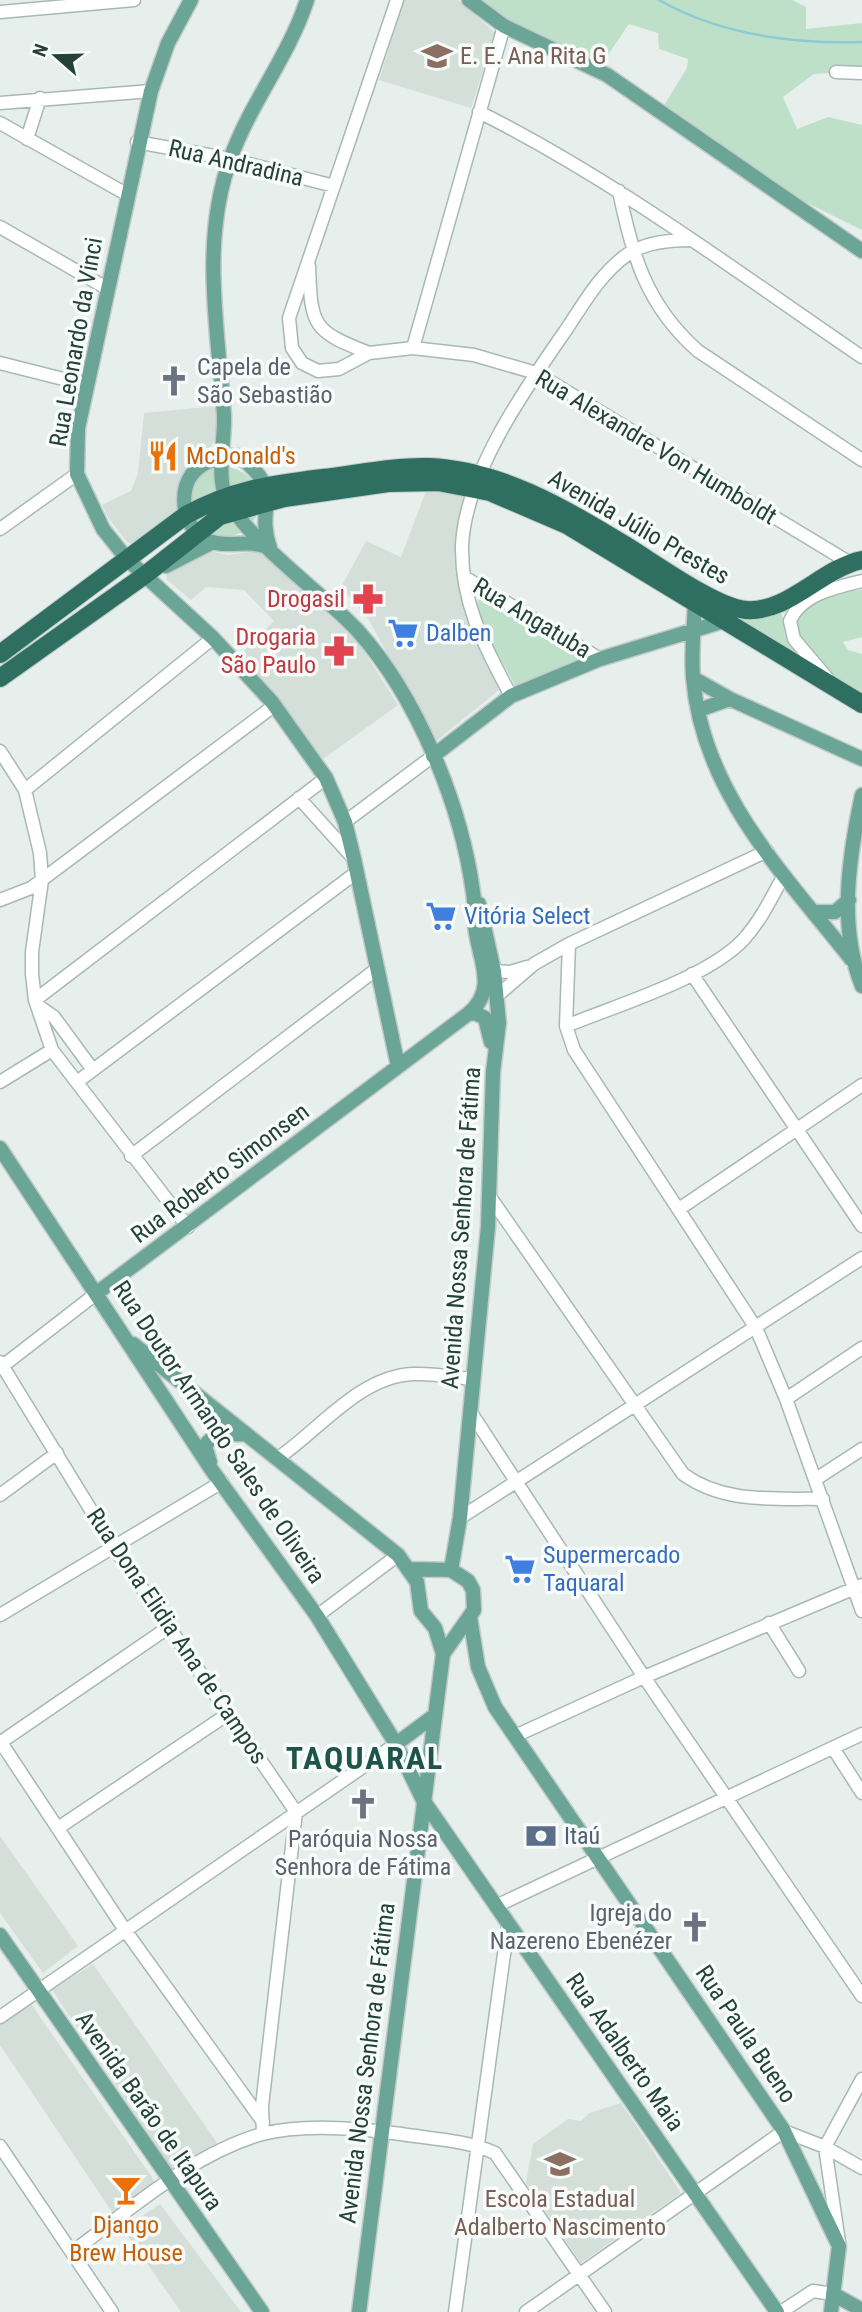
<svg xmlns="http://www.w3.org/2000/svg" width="862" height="2312" font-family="'Roboto Condensed',sans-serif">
<rect width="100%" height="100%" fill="#e6efeb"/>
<path fill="#d4dfda" d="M404,0H458L495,33L471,108L379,80Z
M216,406L218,435L206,454L185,473L180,511L141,542L128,543L109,519L102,505L131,491L138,473L144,413Z
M426,491L467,494L460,583L499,690L435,742L369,620L341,587L366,541L401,557Z
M205,550L228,555L263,550L348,626L398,705L323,759L241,654L274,621L244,590L206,587L191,600L166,579L168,570Z
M0,1836L78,1946L43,1973L0,1913Z
M93,1964L217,2143L173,2170L52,1990Z
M31,2004L156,2183L112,2212L0,2045V2025Z
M621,2103L681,2193L581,2263L526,2183L533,2144L568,2119L581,2121L589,2113Z
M160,2204L241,2312H181L123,2229Z"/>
<path fill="#bfe0c8" d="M480,0H792L806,7V29L862,23V71L814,74L783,97L797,129L828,117L862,125V230L787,193L678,119L665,104L687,68L688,59L659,49L658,33L629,24L601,65L508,21Z
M189 502a35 35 0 1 1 70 0a35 35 0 1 1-70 0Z
M862,590V637L843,642L848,650L862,654V694C831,677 809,655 792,625C810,602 832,589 862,590Z
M478,598L586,661L516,687L476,616Z
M780,611C788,625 778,633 795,651L793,656L737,619L760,617Z"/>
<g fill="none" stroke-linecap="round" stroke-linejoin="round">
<path stroke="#8ec9d4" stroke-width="2.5" d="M659,0C720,35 793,44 862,42"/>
<g stroke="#a8b8b2" stroke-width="15">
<path id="minor" d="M397,0L289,318L292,348L302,363L318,371L339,369L369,353L413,348L474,355L536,373L850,563
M0,12L134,0
M836,72L862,73
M0,103L151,91
M479,112C615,180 737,272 862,357
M0,123L128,195
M27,139L40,98
M137,142L230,159L334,186
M619,191C632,255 646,305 698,351L862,460
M0,227L108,289
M309,266C311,327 313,331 369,353
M413,348L504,26
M0,363L87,385
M0,529L77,474
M464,577L600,659
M827,678L794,639L790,621C801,594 837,587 862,581
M511,696C485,647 461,604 462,546C465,473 527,386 568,327C585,301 602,272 628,254C646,242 670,240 690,240
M0,751L25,790L40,853L42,880L32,952V974L35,1000L52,1050L188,1227
M25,790L213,638
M299,798L354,859
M345,822L433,756
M0,900L31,888L275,705
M569,944L566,1026L574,1050L756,1328L786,1399L862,1611
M494,971L510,972L527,967
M692,974L862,1226
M498,995L534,964L569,944L767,851
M35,1000L326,778
M37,1005L54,1017L93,1070
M566,1026C617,1005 708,978 744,939C761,920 772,897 784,875
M0,1082L52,1050
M77,1082L357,872
M131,1156L378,968
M490,1197L683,1474C724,1504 774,1498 823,1499
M679,1209L862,1085
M0,1362L113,1546L296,1812L262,2106L263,2134
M0,1368L97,1293
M786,1399L862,1348
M470,1411L644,1677L862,1996
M278,1458C319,1430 360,1376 413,1374C433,1373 453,1377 472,1379
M816,1479L862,1449
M0,1495L57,1453
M460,1518L862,1258
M0,1615L222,1482
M317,1616L398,1555
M769,1623L799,1671
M515,1736L644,1677L862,1585
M0,1741L125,1930L263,2122
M1,1742L169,1627
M833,1748L862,1793
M58,1828L228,1714
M496,1906L862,1734
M0,2017L396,1744
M0,2146L112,2312
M839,2242L825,2147L862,2079
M72,2252C130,2210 192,2154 262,2134C304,2123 358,2128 401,2134C432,2139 466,2140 495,2153L605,2312
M455,2312L508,1925
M526,2312L784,2131L825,2147L862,2168
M781,2312L813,2291L833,2294"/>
</g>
<g stroke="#c2cac8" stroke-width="17">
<path id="major" d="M191,0L168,43L151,91L78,428L77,474L103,529L127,559L213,638L272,702L326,778L345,822L354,859L398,1066
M469,0L504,26L607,75L862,251
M228,456H239C288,495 254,503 270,548C248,539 237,547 216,543C190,538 180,509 186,486C192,466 210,460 228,456Z
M166,566L213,542
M695,602C694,627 691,653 693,677C702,792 784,874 851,959
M693,678L730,699L862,759
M699,710L730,699
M433,756L511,696L600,659L724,621
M862,795C849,856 838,927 862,986
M814,912H835L849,900
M468,1014L475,1013L485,1018L491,1042
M0,1148L211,1469L317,1616L396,1744L423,1800L777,2312
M97,1293L468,1014C499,989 478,958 475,926C474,914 475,903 473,892C461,804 417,697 358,631C328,597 231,529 223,488C218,465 225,439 224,415C218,329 200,241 231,157C251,102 289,56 307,0
M133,1344L398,1555L417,1582L421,1611L435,1628L443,1654L359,2312
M210,1462L205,1446C214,1431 230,1435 246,1434
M411,1569L451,1570L468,1581L473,1590L474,1610L443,1654
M451,1570L460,1518L488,1227L493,1072L499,1023L494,971L479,904
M470,1617L478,1667L495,1707L784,2131L839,2246L831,2312
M396,1744L435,1715
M0,1935L262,2312
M833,2294L862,2310"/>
</g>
<g stroke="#c2cac8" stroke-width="20">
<path id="highway" d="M0,654L186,515C234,489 269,485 323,478C358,474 394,466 429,467C501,470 565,509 625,545C653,562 716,608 746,610C789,613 822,568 862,560
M0,678L145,575L220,516L284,498L388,483L438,482L490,492L567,525L862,704"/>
</g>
<use href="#minor" stroke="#fff" stroke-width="12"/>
<use href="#major" stroke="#6aa596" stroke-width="14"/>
<use href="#highway" stroke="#2f6f62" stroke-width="18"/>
</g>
<defs>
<g id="school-bare" transform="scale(2.415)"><path d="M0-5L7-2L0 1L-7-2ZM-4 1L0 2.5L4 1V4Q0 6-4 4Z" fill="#8d6e63" stroke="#f7fbf9" stroke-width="2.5" paint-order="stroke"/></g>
<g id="church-bare" transform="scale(2.415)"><path d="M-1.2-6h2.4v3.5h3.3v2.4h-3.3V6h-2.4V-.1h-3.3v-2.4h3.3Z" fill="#6b7280" stroke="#f7fbf9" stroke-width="2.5" paint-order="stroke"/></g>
<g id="restaurant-bare" transform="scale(2.415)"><path d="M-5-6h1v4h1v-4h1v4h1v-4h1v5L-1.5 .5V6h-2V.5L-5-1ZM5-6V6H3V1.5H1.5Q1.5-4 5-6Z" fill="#e8710a" stroke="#f7fbf9" stroke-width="2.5" paint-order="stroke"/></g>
<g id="pharmacy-bare" transform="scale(2.415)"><path d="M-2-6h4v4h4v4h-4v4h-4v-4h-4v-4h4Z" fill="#e0444e" stroke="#f7fbf9" stroke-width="2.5" paint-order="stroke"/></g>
<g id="supermarket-bare" transform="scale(2.415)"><path d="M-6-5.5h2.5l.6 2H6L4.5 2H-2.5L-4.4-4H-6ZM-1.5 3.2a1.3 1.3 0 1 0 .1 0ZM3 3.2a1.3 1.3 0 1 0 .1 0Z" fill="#3f7fe0" stroke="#f7fbf9" stroke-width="2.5" paint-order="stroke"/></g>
<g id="bank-bare" transform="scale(2.415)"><path d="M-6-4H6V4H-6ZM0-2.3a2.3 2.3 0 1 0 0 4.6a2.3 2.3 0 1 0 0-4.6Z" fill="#5c6f8a" stroke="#f7fbf9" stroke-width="2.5" paint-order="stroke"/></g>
<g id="bar-bare" transform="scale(2.415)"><path d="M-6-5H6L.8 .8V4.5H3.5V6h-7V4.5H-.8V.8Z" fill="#e8710a" stroke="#f7fbf9" stroke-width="2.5" paint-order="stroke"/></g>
</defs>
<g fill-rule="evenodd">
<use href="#school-bare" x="437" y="56"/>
<use href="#church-bare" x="174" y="381"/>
<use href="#restaurant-bare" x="163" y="456"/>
<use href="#pharmacy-bare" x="368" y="599"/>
<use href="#supermarket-bare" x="403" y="633"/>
<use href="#pharmacy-bare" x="339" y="651"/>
<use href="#supermarket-bare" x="441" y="916"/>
<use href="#supermarket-bare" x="520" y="1569"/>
<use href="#church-bare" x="363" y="1804"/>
<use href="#bank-bare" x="541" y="1836"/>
<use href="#church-bare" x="695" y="1927"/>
<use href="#school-bare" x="560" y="2164"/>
<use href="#bar-bare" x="126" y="2190"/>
</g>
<g text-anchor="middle" stroke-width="7" stroke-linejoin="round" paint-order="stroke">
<g font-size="24" fill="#785e54" stroke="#f7fbf9" text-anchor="start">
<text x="460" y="64">E. E. Ana Rita G</text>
<text x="560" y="2207" text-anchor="middle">Escola Estadual<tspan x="560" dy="28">Adalberto Nascimento</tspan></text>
</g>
<g font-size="24" fill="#24423a" stroke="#f7fbf9">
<text transform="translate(236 163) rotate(13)" y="8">Rua Andradina</text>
<text transform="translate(76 342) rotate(-80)" y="8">Rua Leonardo da Vinci</text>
<text transform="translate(656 447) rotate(31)" y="8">Rua Alexandre Von Humboldt</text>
<text transform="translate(639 527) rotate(30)" y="8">Avenida Júlio Prestes</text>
<text transform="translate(532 618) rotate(31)" y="8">Rua Angatuba</text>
<text transform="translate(220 1173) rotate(-37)" y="8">Rua Roberto Simonsen</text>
<text transform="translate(461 1228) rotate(-86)" y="8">Avenida Nossa Senhora de Fátima</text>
<text transform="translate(219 1432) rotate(56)" y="8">Rua Doutor Armando Sales de Oliveira</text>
<text transform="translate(177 1636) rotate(56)" y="8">Rua Dona Elidia Ana de Campos</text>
<text transform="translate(746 2034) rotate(56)" y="8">Rua Paula Bueno</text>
<text transform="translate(625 2052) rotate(55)" y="8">Rua Adalberto Maia</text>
<text transform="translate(367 2063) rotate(-83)" y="8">Avenida Nossa Senhora de Fátima</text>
<text transform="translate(149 2111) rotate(55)" y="8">Avenida Barão de Itapura</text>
</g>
<g font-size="24" fill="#5b616d" stroke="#f7fbf9" text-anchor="start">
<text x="197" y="375">Capela de<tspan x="197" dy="28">São Sebastião</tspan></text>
<text x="363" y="1847" text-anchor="middle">Paróquia Nossa<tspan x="363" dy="28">Senhora de Fátima</tspan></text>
<text x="672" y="1921" text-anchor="end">Igreja do<tspan x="672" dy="28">Nazereno Ebenézer</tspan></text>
</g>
<g font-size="24" fill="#c56008" stroke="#f7fbf9" text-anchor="start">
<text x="186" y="464">McDonald's</text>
<text x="126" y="2233" text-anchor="middle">Django<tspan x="126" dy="28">Brew House</tspan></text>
</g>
<g font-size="24" fill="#be3a42" stroke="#f7fbf9" text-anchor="end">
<text x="345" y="607">Drogasil</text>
<text x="316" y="645">Drogaria<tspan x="316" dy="28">São Paulo</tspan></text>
</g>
<g font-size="24" fill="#366cbe" stroke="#f7fbf9" text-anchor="start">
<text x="426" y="641">Dalben</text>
<text x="464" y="924">Vitória Select</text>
<text x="543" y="1563">Supermercado<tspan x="543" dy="28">Taquaral</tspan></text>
</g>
<g font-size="24" fill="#4e5e75" stroke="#f7fbf9" text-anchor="start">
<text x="564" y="1844">Itaú</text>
</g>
<g font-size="32" font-weight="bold" letter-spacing="2" fill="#1f5548" stroke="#f7fbf9">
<text x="365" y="1769">TAQUARAL</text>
</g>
</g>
<g transform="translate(56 56) rotate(290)" stroke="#f7fbf9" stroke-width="5" paint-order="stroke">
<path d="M0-5L12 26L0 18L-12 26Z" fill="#24423a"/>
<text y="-10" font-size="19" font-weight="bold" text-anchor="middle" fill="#24423a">N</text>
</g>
</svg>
